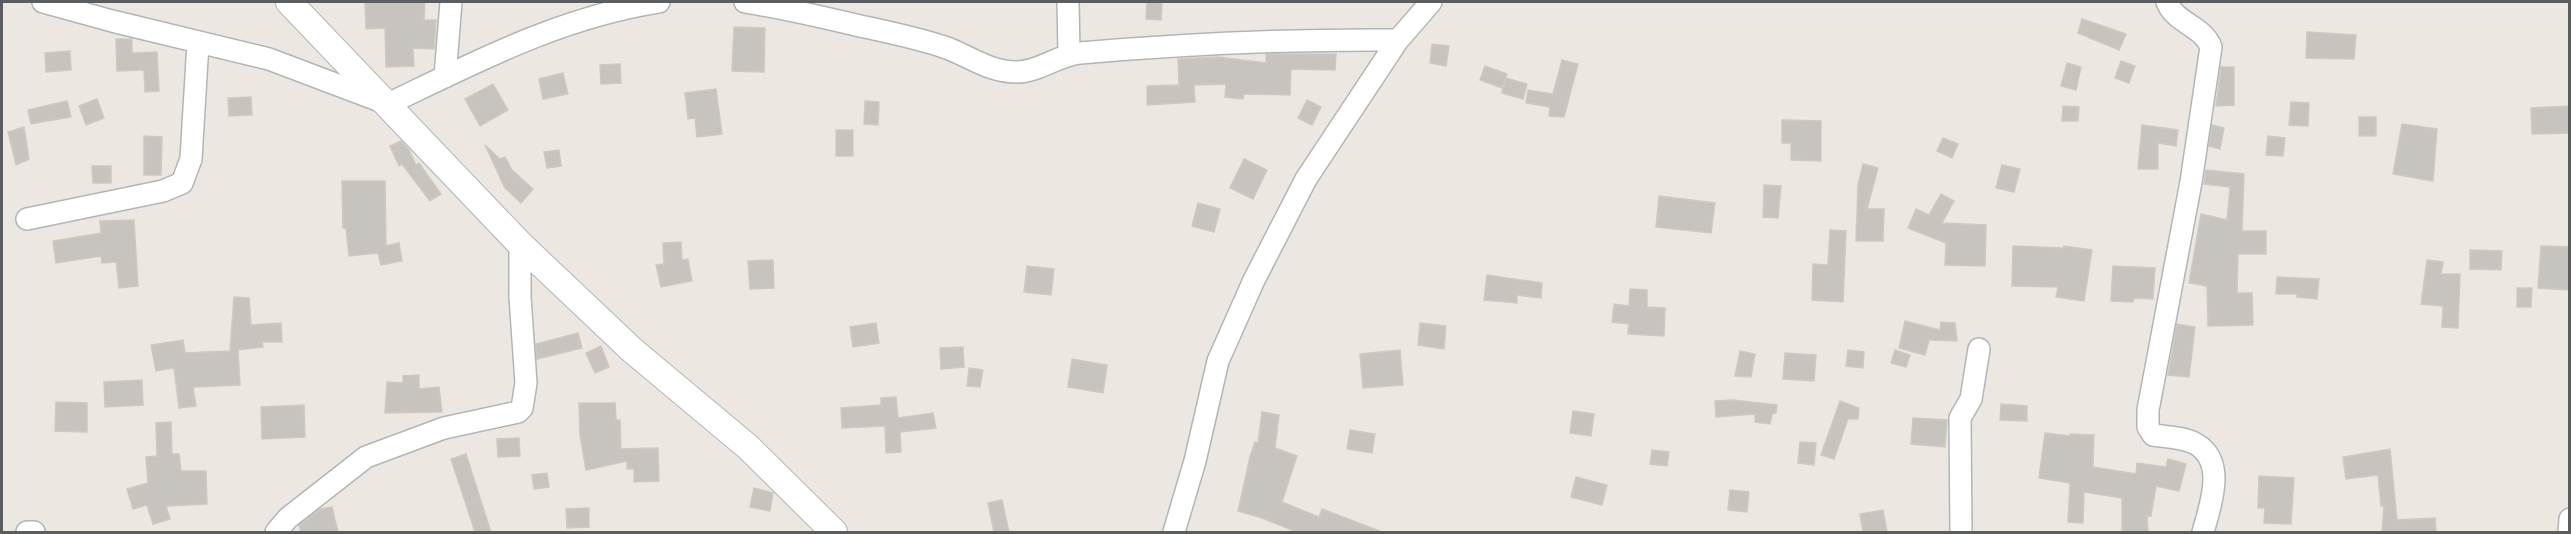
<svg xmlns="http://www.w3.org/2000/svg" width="2571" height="534" font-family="Ubuntu,sans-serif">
<rect width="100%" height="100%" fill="#ece8e1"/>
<path fill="#c7c3be" stroke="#d0c9c0" stroke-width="1.5" d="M365,2H425L424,20H436L434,49L413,48L414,66L386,67L385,28L366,29Z
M1147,2H1162L1161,20L1146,19Z
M2082,19L2126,34L2119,50L2078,33Z
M734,27L765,28L764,72L732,71Z
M2307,32L2356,35L2354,59L2306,58Z
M116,39H132V53L157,52L159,91L145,92L144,70L117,71Z
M1432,44L1449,46L1446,66L1430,63Z
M70,51L71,70L46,72L45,53Z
M1266,54H1336L1335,70L1291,69L1290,95L1244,94L1243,99L1225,97L1226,84L1194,85L1195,102L1147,105V86L1179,85L1178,59L1218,57L1266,63Z
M1562,60L1578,64L1564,117L1549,116L1550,107L1526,103L1528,90L1553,94Z
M2121,61L2135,66L2129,83L2115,78Z
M2067,63L2081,67L2076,90L2061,86Z
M620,64L621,83L601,84L600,65Z
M1485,66L1507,74L1502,88L1480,80Z
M2221,67H2234V105L2216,106Z
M563,73L568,94L543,99L539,79Z
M1506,78L1527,84L1523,99L1502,93Z
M493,84L508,110L480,126L465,99Z
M716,89L722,134L697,137L695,118L688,119L685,93Z
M251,97L252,115L229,116L228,98Z
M97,99L104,118L86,125L79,106Z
M1307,100L1321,107L1312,125L1298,118Z
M67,101L71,117L31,124L28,110Z
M865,101L879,102L878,125L864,124Z
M2291,102L2309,103L2308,126L2289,125Z
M2063,106L2079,107L2078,121H2062Z
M2570,106V133L2532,134L2531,108Z
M2359,117H2376V136H2359Z
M1782,120L1821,121V161L1791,160V143H1782Z
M2402,124L2437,129L2433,181L2393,174Z
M2142,125L2178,130L2176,146L2158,143V169H2138Z
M2212,125L2224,128L2220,149L2209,146Z
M24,127L29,159L16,165L8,132Z
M836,130H853V156H836Z
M144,136L162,137L161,175H144Z
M2268,136L2285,138L2283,156L2266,155Z
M1943,138L1958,144L1952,158L1937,151Z
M401,141L409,150L416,165L419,163L441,194L430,201L402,164L399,166L390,146Z
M485,145L500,159L505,157L512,170L533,189L521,203L505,188Z
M559,150L561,166L547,168L544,152Z
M1244,159L1267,170L1253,199L1230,188Z
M1863,164L1878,168L1867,209H1884L1883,241H1856L1858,185Z
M2002,165L2020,169L2014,192L1996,188Z
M92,166H111V183H93Z
M2206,170L2244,174L2242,231H2266V254H2238L2237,293H2252L2253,325L2208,326L2207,286L2189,283L2201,214L2227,220L2230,187L2204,184Z
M342,181H385L386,246L399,243L402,261L381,265L378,253L349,256L346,228H343Z
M1764,185L1781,186L1778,218L1763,217Z
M1941,194L1954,201L1942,223L1986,225L1985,266L1945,265L1946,243L1908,228L1916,209L1929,215Z
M1659,196L1715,203L1711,233L1656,227Z
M1198,203L1220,209L1214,232L1192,226Z
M134,220L138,286L119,288L116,262L102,263L101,256L56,263L53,241L101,233L100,221Z
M1830,230L1846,231L1843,302L1812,300L1813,264L1828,265Z
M681,242L682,260L688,259L692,281L661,287L656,265L664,264L663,243Z
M2013,246L2064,248V246L2092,250L2084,301L2056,297L2058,287L2012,286Z
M2541,246L2570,247V290L2538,288Z
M2470,250L2502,251L2501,270L2470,269Z
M773,260L774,288L750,289L748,261Z
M2427,260L2443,262L2441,274H2460L2458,328L2442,327L2443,306L2421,304Z
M1027,266L1054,269L1051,295L1024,292Z
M2113,266L2155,268L2153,299L2134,298L2133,302L2111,301Z
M1487,275L1542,283L1541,298L1517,295V303L1484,300Z
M2277,277L2319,279L2317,299L2297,297V294H2276Z
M2517,288H2532L2531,307H2517Z
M1630,289L1647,290V307L1665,308L1664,336L1628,334L1629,324L1612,322L1614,304L1629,306Z
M234,297L249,298L251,325L281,323L282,342H262L263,347L238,350L240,385L193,387L196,406L179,408L174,368L156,371L151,345L183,340L185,353L230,351Z
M1905,321L1940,330L1941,322L1955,323L1957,341L1929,340L1925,355L1899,348Z
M876,323L879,343L853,347L850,327Z
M1420,323L1446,326L1444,349L1418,345Z
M2177,324L2195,327L2189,377L2168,375Z
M578,333L582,348L537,359L536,344Z
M601,346L609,367L595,373L586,353Z
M963,347L964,367L941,369L940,348Z
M1400,350L1403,385L1363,388L1360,354Z
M1848,350L1864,352L1863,368L1846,366Z
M1895,350L1910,355L1906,367L1891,363Z
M1740,351L1755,354L1751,377L1735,376Z
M1785,353L1816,355L1814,381L1783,379Z
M1072,359L1107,365L1103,393L1068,387Z
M969,368L983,370L980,387L967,386Z
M419,375V389L439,387L442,412L385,413L387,382L403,383V376Z
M142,380L143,405L105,407L104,382Z
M896,397L898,418L933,413L936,428L900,432L901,452L886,453L885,426L842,428L841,408L881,405V398Z
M1733,400L1777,405L1776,413L1772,414L1770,424L1755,422V414L1716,417L1715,401Z
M1840,401L1859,408L1858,419H1848L1834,459L1821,455Z
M56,402L87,403V432L55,431Z
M579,403H615L616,420H620L621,449L658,448L659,481L634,482V469H627V461L586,470L580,435Z
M2001,404L2027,406V421L2000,420Z
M304,405L305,437L262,439L261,407Z
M1573,411L1594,414L1591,436L1570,433Z
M1262,412L1279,415L1275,448L1297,456L1282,502L1319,517L1322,509L1382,532H1297L1262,518L1238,511L1250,457L1255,442L1258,443Z
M1913,418L1947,420L1945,447L1911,444Z
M171,422L172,454H179L181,471H206L207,504L166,506L170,519L153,524L147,505L133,509L127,489L148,483L146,457L157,456L156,423Z
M1350,430L1375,434L1372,453L1347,449Z
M2045,433L2070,436V434L2094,435L2093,467L2136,474L2137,463L2166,467L2168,459L2186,464L2179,491L2156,486L2151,516L2147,515L2148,532H2122V498L2084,492L2083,523L2068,522L2070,483L2039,478Z
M519,438L520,456L498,457L497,439Z
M1800,442L1816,443L1814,465L1798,463Z
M2390,449L2397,520L2435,518L2436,532H2382L2384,506H2381L2378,475L2346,479L2343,457Z
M1652,450L1669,452L1667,466L1650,464Z
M466,454L489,526L491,532H475L451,459Z
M547,473L549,487L534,489L532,475Z
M2259,476L2294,478L2291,524L2264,523L2265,508H2258Z
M1576,477L1607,485L1602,505L1571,497Z
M754,488L773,493L770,511L750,507Z
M1730,490L1749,492L1747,512L1728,510Z
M1002,500L1009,532H994L988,503Z
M332,507L338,532H301L299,525L320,509Z
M589,508V527L567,528L566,509Z
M1883,510L1887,532H1863L1860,514Z"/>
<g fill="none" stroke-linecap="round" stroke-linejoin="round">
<g stroke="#b2b5b8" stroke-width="24">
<path id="minor" d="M43,2L112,21L269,59L388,104C478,61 559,18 659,2
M745,2C783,8 822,17 860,26C888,32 917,38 944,47C968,55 988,72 1016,72C1039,72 1058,55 1080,53C1186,44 1291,39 1398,40
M1068,2L1069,54
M2167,2C2175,23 2203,26 2211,47L2191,182L2148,410V427L2153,435C2167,437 2184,437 2196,444C2227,462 2210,506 2203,532
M445,77L451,2
M27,219L163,191L182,183L191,159L198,43
M27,532H34
M276,532L288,518L366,457L444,428L518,412L522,408L526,383L520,297V244
M1174,532L1195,461L1218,361L1254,280L1306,179L1398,40L1431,2
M1961,532L1960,418L1971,399L1979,349
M2569,532L2570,519"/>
</g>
<g stroke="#b2b5b8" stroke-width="28">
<path id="tertiary" d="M289,2L520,244L632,350L748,447L834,532"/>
</g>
<use href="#minor" stroke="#fff" stroke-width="21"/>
<use href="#tertiary" stroke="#fff" stroke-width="26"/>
</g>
<rect width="2571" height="534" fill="none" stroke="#5a5e61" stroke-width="6"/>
</svg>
